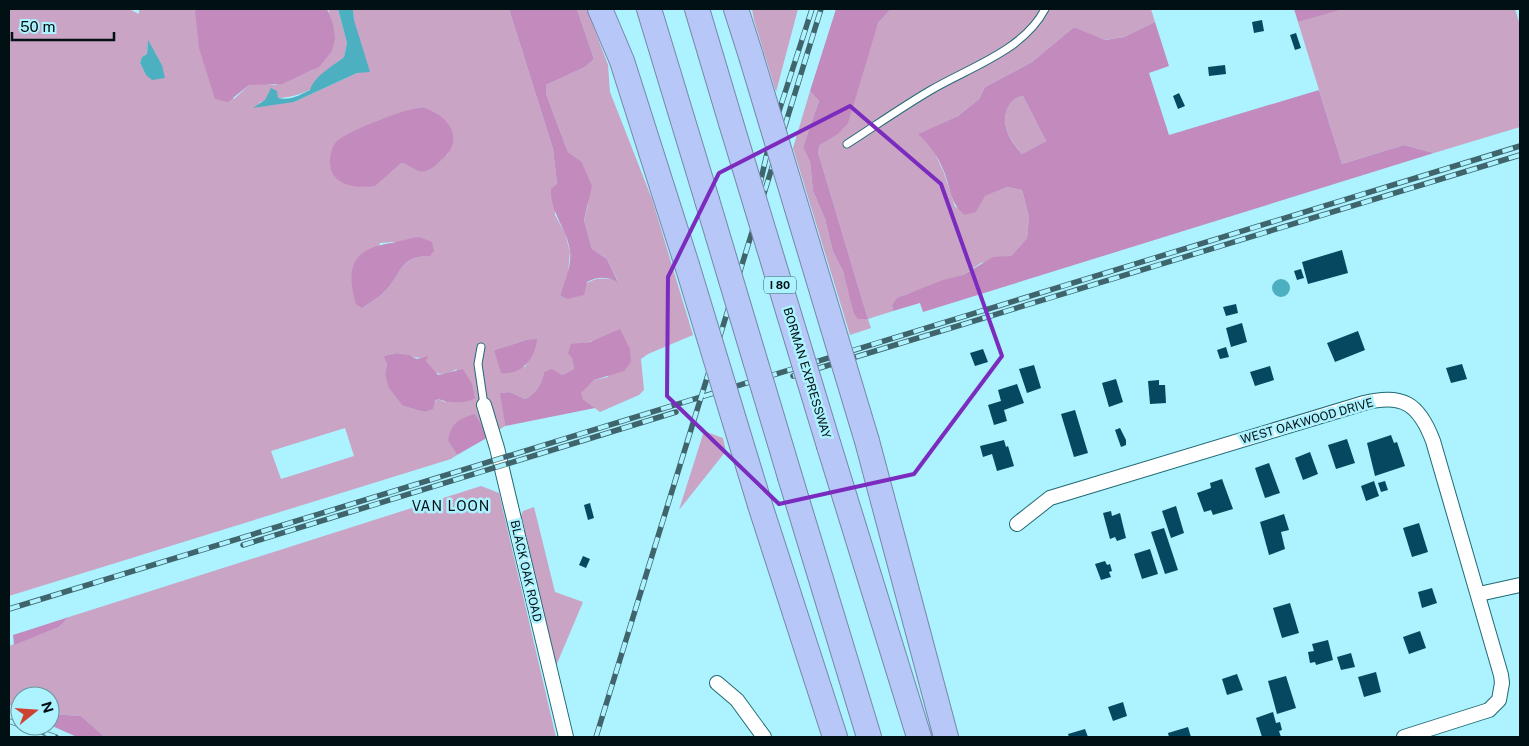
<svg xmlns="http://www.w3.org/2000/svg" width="1529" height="746" font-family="'Public Sans',sans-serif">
<rect width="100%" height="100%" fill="#acf2ff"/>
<path fill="#c9a4c5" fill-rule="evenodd" d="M9,9H129L139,14V9H197L195,12L234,99L249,85L255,83L275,85L313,70L329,11L327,9H338L347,43L344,57C334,66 314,77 311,89C291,100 278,96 258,103L294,102L357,73L353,9H509L553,149L557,184L555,215L565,233L570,252L568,273L560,296L567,299C586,283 593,274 618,281L607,259L592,249L584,220L588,205L581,161L568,152L546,94V85L585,67L594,59L577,9H587L608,65L610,92L652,199L693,335L648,354L641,359L644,390L639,395L600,412L583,399L580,393L594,380L608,377L600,339L580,344H571L574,369L562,375L544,372C541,385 537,393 525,399L510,392L501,393L505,426L485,439L486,433L448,441L457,455L451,459L9,596ZM148,41L162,65L146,75L140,63L142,57L147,54ZM423,107L436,113L448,154L426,171C417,169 410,164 401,163L336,178L330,166L376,123L416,108ZM394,242L430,256C400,256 403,271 387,289C380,297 371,302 362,308L380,243ZM526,340L530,358L525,367L494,350ZM397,353C408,354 417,360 427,357L426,361C434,377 443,376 457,369L445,402L438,399L424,412L403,406L385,374L387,364L383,356ZM345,428L354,456L281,479L271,451Z
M752,9H798L776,92L754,20Z
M891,9H1151L1155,22L1124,37L1104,40L1074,27L1032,62L985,87L979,99L958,116L919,134L932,147L944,173L955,207L976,212L984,196L1007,187L1022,190L1029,217L1027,238L1011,256L981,263L963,275L904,295L892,305L893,311L868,319L871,328L850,335L793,148L810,91L819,101L803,147L810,162L813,191L825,219L833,252L843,271L849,292L868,319L818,152L820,145L837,135L878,23Z
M1339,9H1515L1520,25V127L1434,153L1404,145L1342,164L1298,22Z
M1023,96L1046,141L1022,154C1010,140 998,121 1010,104C1014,99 1017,97 1023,96Z
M704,431L723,438L726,451L679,510Z
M481,486L499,493L556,737H105L81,716L50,714V696H20V707L9,705V646L59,627L69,617Z
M534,507L555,592L583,602L553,673L520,518L523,511Z"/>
<path fill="#c38bbd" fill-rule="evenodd" d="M197,9H327L333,24L335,38L332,51L319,67L282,84L249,85L228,102L215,99L199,48L195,11Z
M509,9H577L594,59L585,67L546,85V94L568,152L581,161L592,186L584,220L592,249L607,259L618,282C607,277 599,276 587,282L584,295L567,299L560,296C564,282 572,266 570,251C567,228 550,213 551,189L557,184L553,149Z
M836,9H891L878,23L848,123L837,135L820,145L818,152L868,319H858L854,314L843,271L833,252L825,219L813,191L810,162L803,147L819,101L810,91Z
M1294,9H1339V10L1298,22Z
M1155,22L1169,66L1149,73L1169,135L1319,90L1342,164L1404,145L1434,153L923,312L920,303L893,311L892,305L897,298L943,280L963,275L993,257L1011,256L1027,238L1029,217L1022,190L1007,187L985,196L976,212L965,215C950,203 951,191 945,174C939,158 931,146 918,134L958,116L979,99L985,87L1032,62L1074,27L1105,40L1124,37ZM1023,96L1046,141L1022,154C1010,141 998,121 1010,104C1014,99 1017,97 1023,96Z
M423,107C450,116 467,141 439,162C436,165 431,169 426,171C417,174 410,164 401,163L375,186C355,189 328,185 330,159C331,153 332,146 337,141C348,131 407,108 423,107Z
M419,237L432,242L434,251L430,256C400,256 403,271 387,289C380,297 371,302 362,308L356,304C345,267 353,248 392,243C401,241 410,238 419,237Z
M620,329L630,349L631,362L624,371L594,380L581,393L583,399L595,408L505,426L500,393L510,392L525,399C537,393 541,385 544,372L552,369L562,375L574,369L572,358L568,353L571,344L590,342Z
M537,339C535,359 522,375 501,373L494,350L526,340Z
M397,353L409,355L417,359L428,356L426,361L438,375L463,369L472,384L475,398C466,404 448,403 438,399L435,401L433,409L424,412L403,406L389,388L385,374L387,364L383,356Z
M475,414L486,433L485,439L457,455L448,441C451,423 458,419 475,414Z
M69,617L59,627L14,645L13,635Z
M50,714L81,716L105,737H77L50,725Z"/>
<path fill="#4db0c1" d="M338,9H353L354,20L370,72L357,73L294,102L253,108L265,100L271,88L277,91L278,98C290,101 300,95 310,90C314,76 333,66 344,57L347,43Z
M148,40L162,65L165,78L152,80L146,75L140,63L142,57L147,54Z
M1272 288a9 9 0 1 1 18 0a9 9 0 1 1-18 0Z"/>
<path fill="#064860" d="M1262,20L1264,31L1254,33L1252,22Z
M1296,33L1301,48L1295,50L1290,35Z
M1225,65L1226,74L1209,76L1208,67Z
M1179,93L1185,106L1178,109L1173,96Z
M1342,250L1348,273L1308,284L1302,262Z
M1301,269L1304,278L1297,280L1294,271Z
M1236,304L1238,313L1226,316L1223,307Z
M1242,323L1247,342L1231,347L1226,328Z
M1358,331L1365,350L1335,362L1327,343Z
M1226,347L1229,357L1220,359L1217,350Z
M983,349L988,362L975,366L970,353Z
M1462,364L1467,379L1451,383L1446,368Z
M1034,365L1041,388L1027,393L1019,369Z
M1270,366L1274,380L1255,386L1250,372Z
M1116,379L1123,402L1109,407L1102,383Z
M1159,380V385H1165L1166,403L1150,404L1148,381Z
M1017,384L1024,403L1004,410L1007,421L994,425L988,405L1001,401L998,390Z
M1075,410L1088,453L1074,457L1061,414Z
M1120,428L1126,440V445L1121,447L1115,430Z
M1391,435L1394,443L1397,442L1405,466L1375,476L1367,443Z
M1347,439L1355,463L1336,469L1328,445Z
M1004,440L1006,447L1008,446L1014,466L997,471L992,454L983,457L980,446Z
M1310,452L1318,474L1303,480L1295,458Z
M1269,463L1280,493L1265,498L1255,468Z
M1222,479L1233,509L1213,515L1211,510L1204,512L1197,493L1211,488L1210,483Z
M1374,481L1379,496L1366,501L1361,486Z
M1385,481L1388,490L1381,492L1378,483Z
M590,503L594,518L588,520L584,505Z
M1176,506L1184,533L1171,538L1162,511Z
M1111,511L1112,516L1120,513L1126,538L1117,541L1115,537L1110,539L1103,513Z
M1284,514L1289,530L1281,532L1285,549L1269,555L1260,522Z
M1419,523L1428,552L1412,557L1403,528Z
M1164,528L1178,570L1165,574L1151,532Z
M1150,549L1158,574L1142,579L1134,554Z
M583,556L590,559L586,568L579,565Z
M1105,561L1107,565L1110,564L1112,571L1109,572L1111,577L1101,580L1095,564Z
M1432,588L1437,603L1422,608L1418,592Z
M1290,603L1299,633L1282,638L1273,608Z
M1420,631L1426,648L1409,654L1403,637Z
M1328,640L1333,660L1316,665L1315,662L1310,663L1308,652L1314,651L1312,644Z
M1351,653L1355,667L1341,670L1337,657Z
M1376,672L1381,692L1364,697L1358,677Z
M1237,674L1243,690L1227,695L1222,679Z
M1286,676L1296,708L1277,714L1268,681Z
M1123,702L1127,716L1113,721L1108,707Z
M1273,712L1276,723L1280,722L1282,730L1279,731L1281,737H1262L1256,718Z
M1188,727L1191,737H1169L1168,733Z
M1085,729L1088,737H1069L1068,734Z"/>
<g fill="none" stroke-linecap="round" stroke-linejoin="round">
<g stroke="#216a75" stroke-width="9">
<path id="service" d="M847,144C875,126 902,107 931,90C970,67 1023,51 1045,9
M481,347L478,364L484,405"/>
</g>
<g stroke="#216a75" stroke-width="16">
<path id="minor" d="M484,405L497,448L566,737
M1017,524L1050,498L1364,403C1403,393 1419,404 1433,441L1501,675L1502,683L1499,700L1489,710L1404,737
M1479,594L1520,585
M717,683L737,700L764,737"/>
</g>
<g stroke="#7687a8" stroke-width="26">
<path id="motorway" d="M600,9L622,61L687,265
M649,9L707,200
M697,9L731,123
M736,9L751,56
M867,441L946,737
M829,446L919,737
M790,477L869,737
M760,505L835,737"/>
</g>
<use href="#service" stroke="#fff" stroke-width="7"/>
<use href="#minor" stroke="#fff" stroke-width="14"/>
<use href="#motorway" stroke="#b6c7f8" stroke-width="24"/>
<g stroke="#40646b" stroke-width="5.5">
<path id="rail" d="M759,188L771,136L812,9
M793,376L1520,155
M243,545L676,412
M9,609L1520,146
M9,721L20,725
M24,726L56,737
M596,737L821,9"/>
</g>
<use href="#rail" stroke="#acf2ff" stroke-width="4" stroke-dasharray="11" stroke-linecap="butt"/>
<g stroke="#7687a8" stroke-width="26" stroke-linecap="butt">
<path id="motorway-bridge" d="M751,56L867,441
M731,123L829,446
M707,200L790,477
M687,265L760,505"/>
</g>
<use href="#motorway-bridge" stroke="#b6c7f8" stroke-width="24"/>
</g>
<path fill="none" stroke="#7b2cbf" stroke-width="4" stroke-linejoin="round" d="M850,106L941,184L1002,356L914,474L779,504L667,396L668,277L719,173Z"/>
<g text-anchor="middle" stroke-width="5" stroke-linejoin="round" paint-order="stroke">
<rect fill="#acf2ff" stroke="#34545a" stroke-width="1" x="764" y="276.5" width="32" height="17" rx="4"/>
<g font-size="11" font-weight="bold" fill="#001013">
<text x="780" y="289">I 80</text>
</g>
<g font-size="12" fill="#001013" stroke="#acf2ff">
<text transform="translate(807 373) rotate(73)" y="4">BORMAN EXPRESSWAY</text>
<text transform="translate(1307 421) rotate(-16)" y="4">WEST OAKWOOD DRIVE</text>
<text transform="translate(526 571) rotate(77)" y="4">BLACK OAK ROAD</text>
</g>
<g font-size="14" letter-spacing="1" fill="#001013" stroke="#acf2ff">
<text x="451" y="511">VAN LOON</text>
</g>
</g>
<rect width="1529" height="746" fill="none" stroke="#001013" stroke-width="20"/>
<g transform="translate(35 711) rotate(73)"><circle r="24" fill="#acf2ff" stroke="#6798a1"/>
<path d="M0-4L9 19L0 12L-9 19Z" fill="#ce4231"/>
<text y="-8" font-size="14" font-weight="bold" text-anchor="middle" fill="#001013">N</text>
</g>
<path d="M12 32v8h102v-8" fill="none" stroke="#001013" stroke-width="2.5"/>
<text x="20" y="32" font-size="15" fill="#001013" stroke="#acf2ff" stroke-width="4" paint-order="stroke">50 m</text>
</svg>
